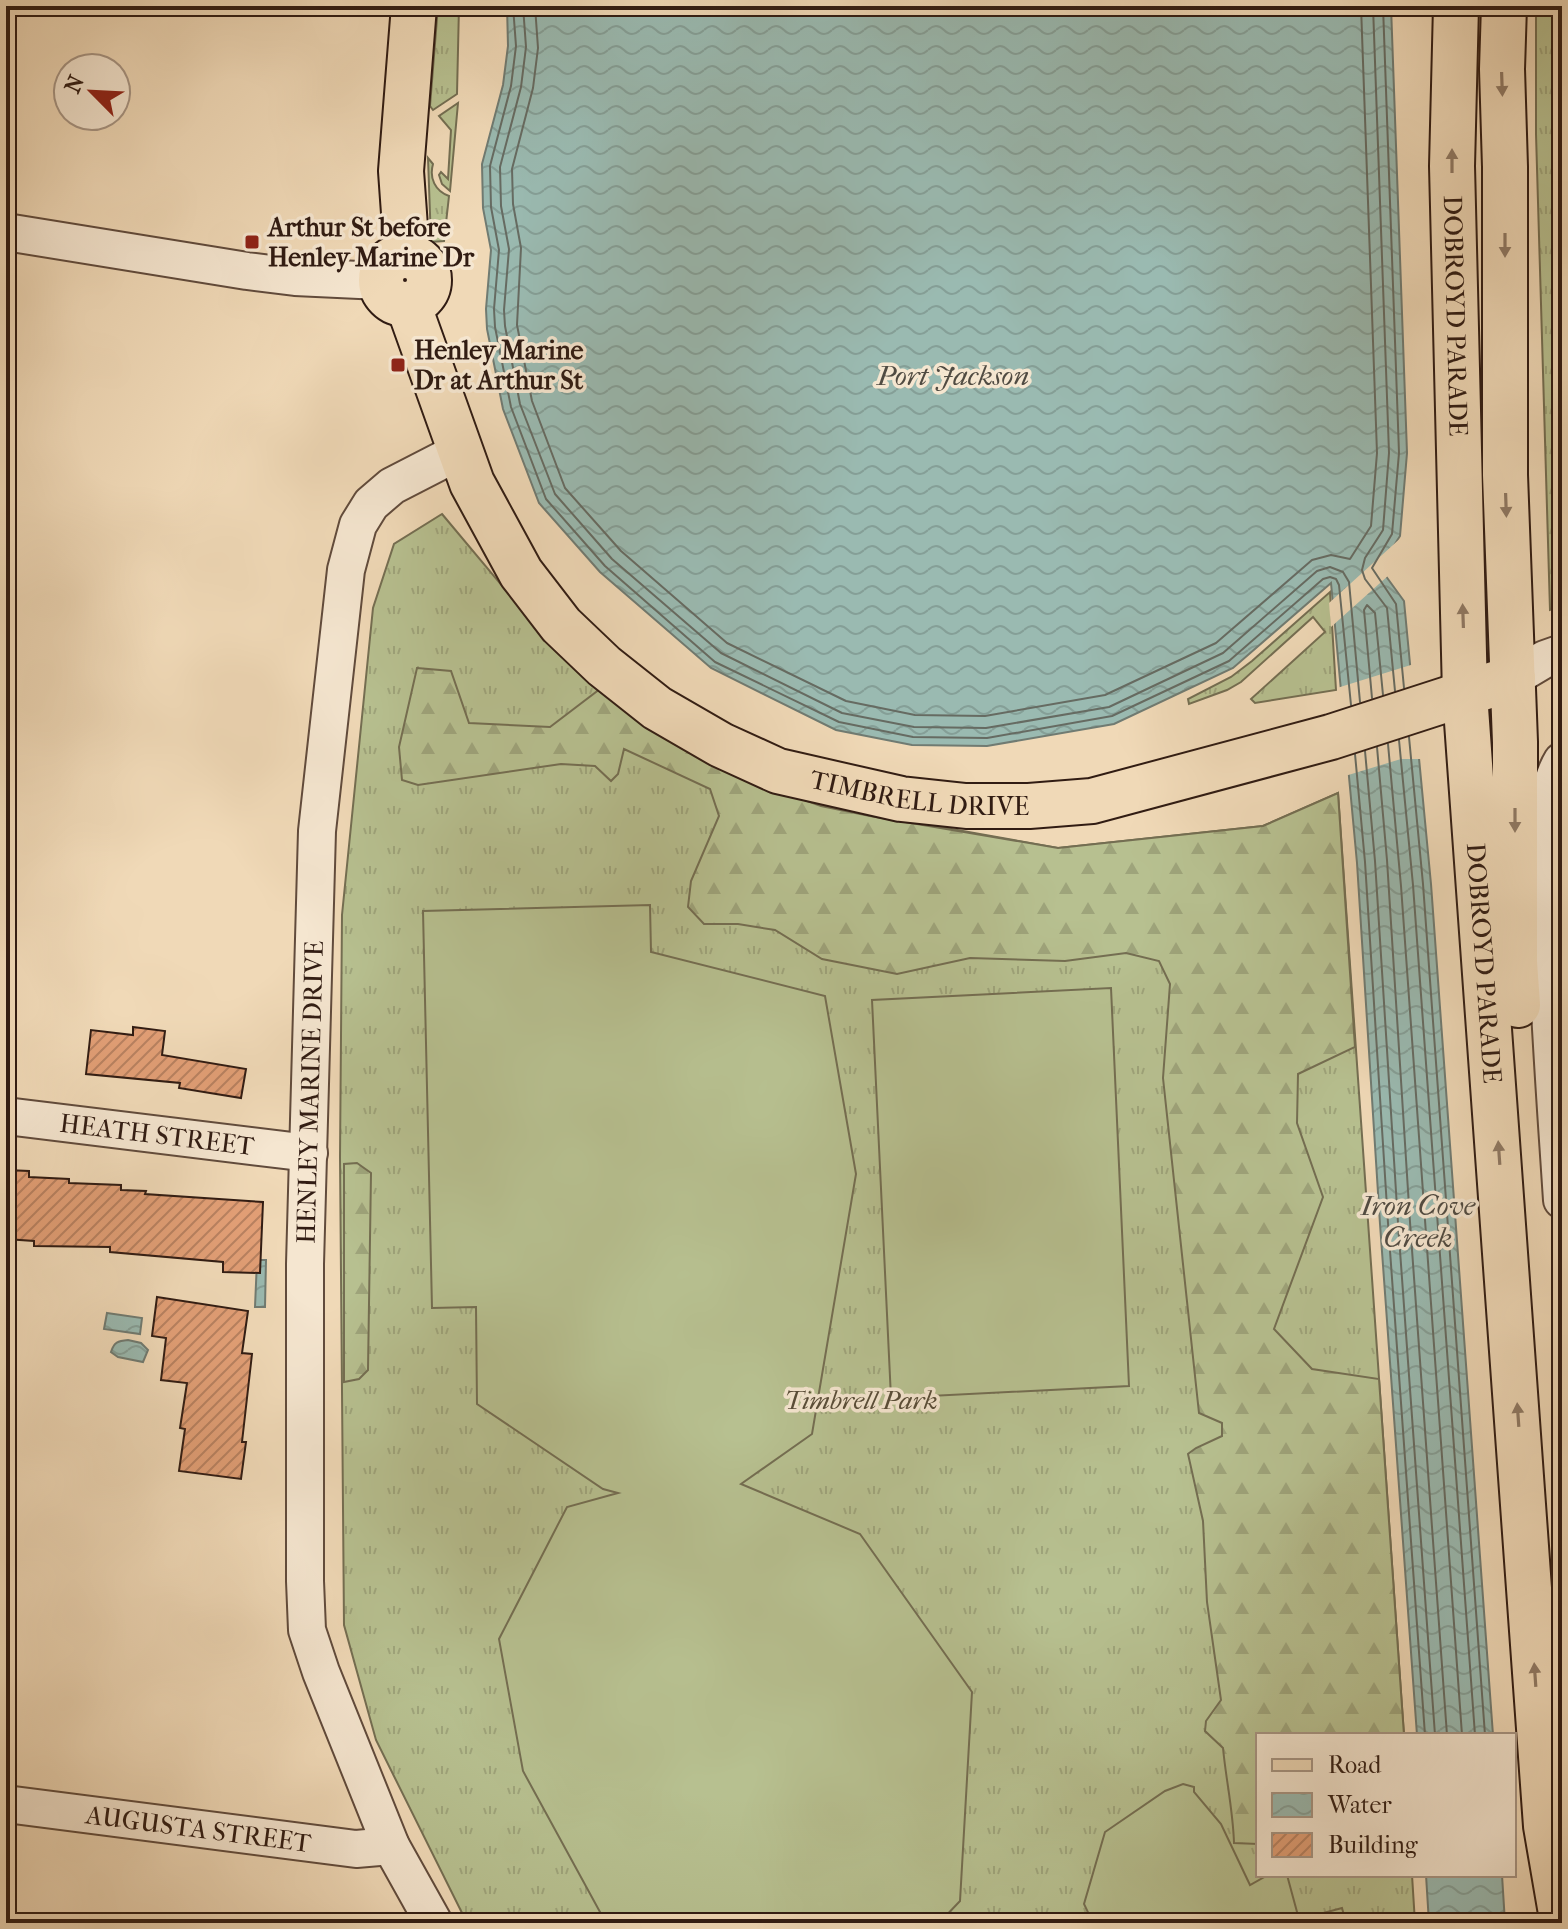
<svg xmlns="http://www.w3.org/2000/svg" width="1568" height="1929" font-family="'IM FELL French Canon',serif">
<defs>
<pattern id="grass-tufts" width="24" height="20" patternUnits="userSpaceOnUse" patternTransform="scale(2)"><rect width="24" height="20" fill="#b7c090"/><path d="M3 7l-1-3M5 7V3M7 7l1-3M15 17l-1-3M17 17v-4M19 17l1-3" fill="none" stroke="#9ea47b"/></pattern>
<pattern id="forest-firs" width="22" height="20" patternUnits="userSpaceOnUse" patternTransform="scale(2)"><rect width="22" height="20" fill="#b7c090"/><path d="M5 1l3.5 6h-7zM16 11l3.5 6h-7z" fill="#9ea47b"/></pattern>
<pattern id="water-waves" width="16" height="10" patternUnits="userSpaceOnUse" patternTransform="scale(2)"><rect width="16" height="10" fill="#9abab1"/><path d="M0 5q4-4 8 0t8 0" fill="none" stroke="#859f97"/></pattern>
<pattern id="building-hatch" width="6" height="6" patternUnits="userSpaceOnUse" patternTransform="scale(2)"><rect width="6" height="6" fill="#e29f76"/><path d="M-1 1l2-2M0 6l6-6M5 7l2-2" fill="none" stroke="#b88160"/></pattern>
</defs>
<rect width="100%" height="100%" fill="#f0d9b7"/>
<filter id="stains"><feTurbulence type="fractalNoise" baseFrequency=".0025" numOctaves="4"/><feColorMatrix values="0 0 0 0 .2 0 0 0 0 .09 0 0 0 0 .02 0 0 0 .5 -.17"/></filter>
<radialGradient id="worn" r=".72"><stop offset=".6" stop-color="#630" stop-opacity="0"/><stop offset="1" stop-color="#630" stop-opacity=".3"/></radialGradient>
<path fill="url(#grass-tufts)" stroke="#746e52" stroke-width="2" d="M438,6H459L457,94L433,110L430,106Z
M1536,6H1562V606L1550,610L1536,134Z
M458,103L450,191L442,184L439,175L441,172L448,179L451,130L439,116Z
M428,158L433,164C429,178 435,191 449,196L444,241L431,242Z
M442,514L545,637L770,788L822,806L1058,848L1263,826L1338,793L1404,1735H1258V1875H1412L1415,1923H467L376,1740L344,1625L340,1157L342,915L373,608L394,544Z
M1330,592L1336,690L1255,703L1251,699L1325,632L1313,617L1241,682L1227,690L1189,704L1188,699L1231,677L1252,661Z"/>
<path fill="url(#forest-firs)" stroke="#746e52" stroke-width="2" d="M417,668L451,671L469,723L550,727L600,689L771,788L821,806L870,816L1058,848L1263,826L1338,793L1355,1047L1298,1074L1297,1123L1323,1197L1274,1329L1312,1369L1379,1379L1404,1735H1258V1844L1234,1843C1233,1810 1226,1780 1223,1748L1205,1731L1206,1721L1221,1700L1207,1602L1203,1521L1188,1454L1196,1448L1222,1436V1423L1199,1413L1163,1078L1170,984L1159,961L1126,953L1065,961L970,958L897,974L822,959L775,930L738,924H704L688,907L691,881L719,816L710,789L624,749L618,774L611,781L595,766L561,764L418,785L402,780L399,747Z
M357,1163L371,1173L368,1370L359,1379L344,1382V1164Z"/>
<path fill="#b7c090" stroke="#746e52" stroke-width="2" d="M650,905L651,952L825,996L856,1174L812,1434L741,1484L860,1534L972,1692L960,1901L939,1923H606L523,1771L499,1639L567,1507L618,1493L603,1489L477,1404L476,1307L432,1308L423,911Z
M1111,988L1129,1386L891,1398L872,1000Z
M1183,1784L1194,1787V1792L1221,1824L1250,1885L1268,1875H1287L1300,1923H1093L1084,1904L1105,1832L1165,1791Z
M1342,1908L1346,1923H1318L1316,1915Z"/>
<path fill="url(#water-waves)" stroke="#707b72" stroke-width="2" d="M507,6H1391L1407,453L1400,536L1380,568L1404,601L1431,884L1493,1735H1417L1380,1224L1357,863L1331,583L1233,668L1114,724L987,746L912,745L836,730L711,668L600,572L539,503L503,409L487,329L486,309L491,250L483,208L482,164L503,85L508,46Z
M257,1260H266L265,1307H255Z
M107,1313L142,1318L140,1334L104,1329Z
M128,1340L141,1343L148,1350L143,1362L118,1357L111,1352C114,1342 118,1341 128,1340Z
M1426,1875H1502L1505,1923H1429Z"/>
<path fill="#f0d9b7" d="M1404,535L1384,568L1389,575L1331,627L1329,603Z
M1414,664L1423,759H1401L1345,776L1337,688Z"/>
<g fill="none" stroke-linecap="round" stroke-linejoin="round">
<path stroke="#666b62" stroke-width="2" d="M513,6L516,46L511,86L490,166L491,207L499,250L494,309L495,327L511,407L546,499L605,566L715,662L839,722L913,737L987,738L1112,716L1229,661L1323,579L1330,577L1336,579L1339,585L1351,705
M523,6L526,47L521,87L500,167L501,206L509,249L504,310L505,326L520,404L555,494L612,559L721,653L842,713L914,727L986,728L1109,707L1223,653L1317,571L1330,567L1343,572L1349,582L1360,702
M535,6L538,48L533,88L512,169L513,204L521,248L517,325L532,401L565,488L621,551L727,643L846,701L915,715L985,716L1105,695L1216,643L1312,560L1331,555L1350,559L1371,526L1377,453L1361,6
M1373,6L1389,453L1383,530L1365,558L1362,570L1365,579L1387,608L1395,691
M1383,6L1399,453L1392,534L1372,568L1396,604L1404,688
M1372,698L1364,610L1367,605L1375,613L1383,695
M1409,737L1423,884L1485,1735
M1399,740L1413,885L1475,1735
M1388,744L1401,886L1462,1735
M1377,747L1387,860L1410,1222L1447,1735
M1365,751L1375,861L1398,1223L1435,1735
M1355,754L1365,862L1388,1223L1425,1735"/>
</g>
<path fill="url(#building-hatch)" stroke="#311c13" stroke-width="2" d="M133,1027L165,1031L162,1055L246,1069L241,1098L179,1088L180,1083L86,1074L91,1030L133,1035Z
M6,1170L29,1171V1177L69,1179V1183L121,1185V1190L146,1191L145,1194L263,1202L260,1273L223,1272V1262L110,1252V1247L34,1246V1241L6,1239Z
M157,1297L248,1311L242,1353L252,1354L242,1442H246L241,1479L179,1471L185,1429L180,1428L187,1383L161,1380L166,1338L152,1336Z"/>
<g fill="none" stroke-linecap="round" stroke-linejoin="round">
<g stroke="#614b3c" stroke-width="40">
<g id="minor">
<path d="M6,232L247,271L295,277L381,281"/>
<path d="M1513,678L1545,659L1562,653"/>
<path d="M1562,761C1538,800 1545,877 1546,923C1549,1016 1556,1108 1562,1200"/>
<path id="s1" d="M6,1116L309,1153"/>
<path id="s2" d="M6,1804L356,1849L391,1846"/>
<path id="s3" d="M434,1923L391,1846L321,1672L307,1630L305,1581V1264L317,831L346,570L358,525L371,504L392,486L462,450"/>
</g>
</g>
<g stroke="#311c13" stroke-width="48">
<g id="major">
<path d="M407,255L401,171L414,6"/>
<circle cx="405" cy="280" r="24"/>
<path id="s4" d="M408,304L472,483L521,573L561,625L604,666L657,708L721,745L778,771L901,799L966,806H1029L1092,801L1331,737L1513,678"/>
</g>
</g>
<g stroke="#311c13" stroke-width="48">
<g id="highway">
<path id="s5" d="M1456,6L1452,166L1465,694L1546,1826L1562,1919"/>
<path d="M1504,6L1502,69L1505,167V475L1515,742V962L1518,1005"/>
</g>
</g>
<use href="#minor" stroke="#f5e6d0" stroke-width="36"/>
<use href="#major" stroke="#f0d9b7" stroke-width="44"/>
<use href="#highway" stroke="#f0d9b7" stroke-width="44"/>
</g>
<defs><path id="oneway-solid" d="M-6-.8H1V-3.2L6.5 0L1 3.2V.8H-6Z" transform="scale(2)"/></defs>
<g fill="#907a65">
<use href="#oneway-solid" transform="translate(1502 84) rotate(88)"/>
<use href="#oneway-solid" transform="translate(1452 161) rotate(-90)"/>
<use href="#oneway-solid" transform="translate(1505 245) rotate(90)"/>
<use href="#oneway-solid" transform="translate(1506 505) rotate(88)"/>
<use href="#oneway-solid" transform="translate(1463 616) rotate(-92)"/>
<use href="#oneway-solid" transform="translate(1515 820) rotate(90)"/>
<use href="#oneway-solid" transform="translate(1499 1153) rotate(-94)"/>
<use href="#oneway-solid" transform="translate(1518 1415) rotate(-94)"/>
<use href="#oneway-solid" transform="translate(1535 1675) rotate(-94)"/>
</g>
<g fill="#8f2418" stroke="#f5e6d0" stroke-width="3">
<rect x="244" y="234" width="16" height="16" rx="4"/>
<rect x="390" y="357" width="16" height="16" rx="4"/>
</g>
<g text-anchor="middle" stroke-width="7" stroke-linejoin="round" paint-order="stroke">
<g font-size="26" font-weight="bold" fill="#311c13" stroke="#f5e6d0" text-anchor="start">
<text x="268" y="236">Arthur St before<tspan x="268" dy="30">Henley Marine Dr</tspan></text>
<text x="414" y="359">Henley Marine<tspan x="414" dy="30">Dr at Arthur St</tspan></text>
</g>
<g font-size="26" fill="#311c13" stroke="#f5e6d0">
<text dy="9" stroke="none"><textPath href="#s5" startOffset="310">DOBROYD PARADE</textPath></text>
<text dy="9" stroke="none"><textPath href="#s4" startOffset="766">TIMBRELL DRIVE</textPath></text>
<text dy="9" stroke="none"><textPath href="#s5" startOffset="958">DOBROYD PARADE</textPath></text>
<text dy="9" stroke="none"><textPath href="#s3" startOffset="858">HENLEY MARINE DRIVE</textPath></text>
<text dy="9" stroke="none"><textPath href="#s1" startOffset="152">HEATH STREET</textPath></text>
<text dy="9" stroke="none"><textPath href="#s2" startOffset="194">AUGUSTA STREET</textPath></text>
</g>
<g font-size="26" font-style="italic" fill="#594d38" stroke="#f5e6d0">
<text x="861" y="1409">Timbrell Park</text>
</g>
<g font-size="28" font-style="italic" fill="#504b42" stroke="#f5e6d0">
<text x="953" y="385">Port Jackson</text>
<text x="1418" y="1215">Iron Cove<tspan x="1418" dy="32">Creek</tspan></text>
</g>
</g>
<rect width="1568" height="1929" fill="none" stroke="#f0d9b7" stroke-width="32"/>
<rect x="8" y="8" width="1552" height="1913" fill="none" stroke="#311c13" stroke-width="4"/>
<rect x="16" y="16" width="1536" height="1897" fill="none" stroke="#311c13" stroke-width="2"/>
<rect x="1256" y="1733" width="260" height="144" fill="#f5e6d0" stroke="#a79584" stroke-width="2"/>
<rect x="1272" y="1759" width="40" height="12" fill="#f0d9b7" stroke="#a79584" stroke-width="2"/>
<text x="1328" y="1773" font-size="24" fill="#311c13">Road</text>
<rect x="1272" y="1793" width="40" height="24" fill="url(#water-waves)" stroke="#a79584" stroke-width="2"/>
<text x="1328" y="1813" font-size="24" fill="#311c13">Water</text>
<rect x="1272" y="1833" width="40" height="24" fill="url(#building-hatch)" stroke="#a79584" stroke-width="2"/>
<text x="1328" y="1853" font-size="24" fill="#311c13">Building</text>
<g transform="translate(92 92) rotate(294)"><circle r="38" fill="#f5e6d0" stroke="#a79584" stroke-width="2"/>
<path d="M0-6L14 30L0 20L-14 30Z" fill="#8f2418"/>
<text y="-12" font-size="22" font-weight="bold" text-anchor="middle" fill="#311c13">N</text>
</g>
<rect width="100%" height="100%" filter="url(#stains)"/>
<rect width="100%" height="100%" fill="url(#worn)"/>
</svg>
